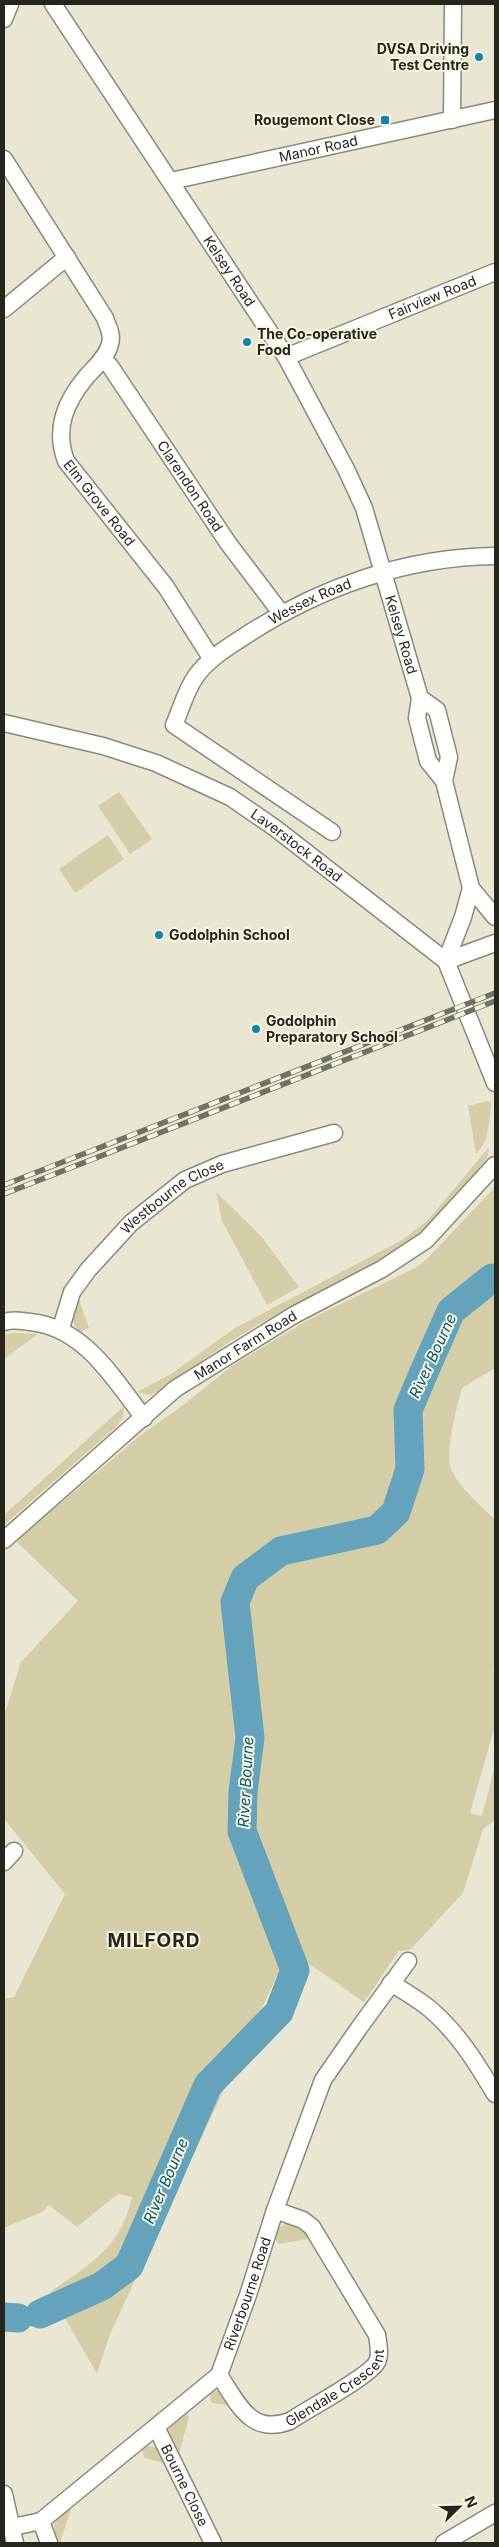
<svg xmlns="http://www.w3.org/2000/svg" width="499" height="2547" font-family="Inter,sans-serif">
<rect width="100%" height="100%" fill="#e9e7d3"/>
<path fill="#d4cea8" d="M119,792L152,839L130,854L98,806Z
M108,835L124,859L75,893L59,869Z
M487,1101L491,1102C489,1121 490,1141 476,1154L468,1106Z
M489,1147C488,1163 480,1171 470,1183C413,1258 336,1280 258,1325C222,1345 191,1370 157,1392L150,1395L137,1392L171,1374L235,1328L402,1240L428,1220Z
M495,1187V1368L462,1388C457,1405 445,1453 451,1469C459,1488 482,1506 495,1520V1669L493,1671L495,1673V1726L470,1813L482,1816L495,1766V1820L483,1829L463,1893L410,1950L399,1951L364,2002L289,1950L110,2334L97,2374L50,2292C90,2264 121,2248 132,2197L118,2194L77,2227L49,2205L42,2212L4,2228V1999L14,1997L65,1894L4,1819V1716L21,1662L78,1601L16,1541L141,1435L182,1406L233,1365L308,1320L415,1268L427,1259Z
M216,1192L261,1236L299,1287L267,1305L222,1221Z
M78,1297L89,1328L79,1332C69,1320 73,1311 78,1297Z
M14,1333L38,1334L4,1359V1335Z
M124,1406L123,1417L116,1427L4,1525V1515Z
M289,2222L298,2224L313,2238L279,2244L274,2237L277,2229Z
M215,2391H221L234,2406L212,2403L209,2394Z
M186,2413L189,2417L178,2458L168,2433L170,2427Z
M149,2446L160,2449L168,2464L144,2458L142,2448Z
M69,2507L71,2509L60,2543H55L54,2523Z"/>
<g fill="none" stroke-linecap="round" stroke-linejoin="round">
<path stroke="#65a2bc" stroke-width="29" d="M40,2314L102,2286L129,2266L208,2085L279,2012L295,1970L242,1831L243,1792L250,1738L235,1602L245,1578L281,1551L377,1530L396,1512L410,1469L408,1410L424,1372L451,1311L492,1278L495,1279
M4,2317L18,2318"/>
<g stroke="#8b8977" stroke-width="19">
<g id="minor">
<path id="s1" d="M53,4L286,357L346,469L364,508L420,698L417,718L428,761L444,781L471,888L495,917"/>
<path d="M4,19L10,4"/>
<path d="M452,120L453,4"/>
<path id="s2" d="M4,159L105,318C108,327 113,335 110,344C107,357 95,367 87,376C65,402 54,429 66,461L166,587L211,658"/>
<path id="s3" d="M171,181L495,110"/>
<path d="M4,309L67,257"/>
<path id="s4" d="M286,357L495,272"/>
<path id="s5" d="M102,359L110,366L228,543L281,613"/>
<path d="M420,698L437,710L449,757L444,781"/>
<path id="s6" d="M4,723L103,746L156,763L230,797L275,828L446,961L495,1083"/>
<path id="s7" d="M332,832L174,725C181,709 186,690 196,676C209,658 227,648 245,636C320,587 406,557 495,556"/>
<path d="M446,961L463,917L471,888"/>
<path d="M446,961L495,943"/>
<path d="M4,1322C13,1319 21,1321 30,1322C84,1327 114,1379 144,1418"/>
<path id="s8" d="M61,1328L72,1292L88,1270L131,1223L185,1180L222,1164L334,1133"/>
<path id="s9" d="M4,1540L175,1389L294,1315L382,1269L426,1240L495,1165"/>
<path d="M4,1862L14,1851"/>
<path d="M391,1983C404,1991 418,1999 430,2009C458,2033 476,2062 495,2094"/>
<path id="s10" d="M219,2375C238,2403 250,2436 290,2421C306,2410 370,2376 377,2362C381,2354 378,2343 377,2335L312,2227L303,2220L275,2210"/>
<path id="s11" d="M156,2427L213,2543"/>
<path d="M4,2494L15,2543"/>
<path d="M41,2521L49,2543"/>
<path id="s12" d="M13,2527L41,2521L219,2375L248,2295L275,2210L323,2080L359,2028L408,1961"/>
<path d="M444,2543L495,2513"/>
</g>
</g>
<use href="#minor" stroke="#fff" stroke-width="16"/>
<g stroke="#727165" stroke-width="5.5">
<path id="rail" d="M4,1185L495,993
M4,1194L495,1001"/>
</g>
<use href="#rail" stroke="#f7f4e0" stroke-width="4" stroke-dasharray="11" stroke-linecap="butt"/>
</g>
<g fill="#0e85aa" stroke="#f7f4e0" stroke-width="2">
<circle cx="479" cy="57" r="5"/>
<rect x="380" y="115" width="10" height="10" rx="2.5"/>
<circle cx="247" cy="342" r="5"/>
<circle cx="159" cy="935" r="5"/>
<circle cx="256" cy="1029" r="5"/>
</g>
<g text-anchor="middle" stroke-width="4" stroke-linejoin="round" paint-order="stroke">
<g font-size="14" font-weight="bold" fill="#26251e" stroke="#f7f4e0" text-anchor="start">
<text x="469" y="54" text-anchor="end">DVSA Driving<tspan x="469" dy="16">Test Centre</tspan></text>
<text x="375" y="125" text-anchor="end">Rougemont Close</text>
<text x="257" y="339">The Co-operative<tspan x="257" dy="16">Food</tspan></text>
<text x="169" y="940">Godolphin School</text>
<text x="266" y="1026">Godolphin<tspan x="266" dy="16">Preparatory School</tspan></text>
</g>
<g font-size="14" fill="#26251e" stroke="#f7f4e0">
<text dy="5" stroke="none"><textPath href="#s3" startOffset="151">Manor Road</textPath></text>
<text dy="5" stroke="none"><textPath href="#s1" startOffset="320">Kelsey Road</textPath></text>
<text dy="5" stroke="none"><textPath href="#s4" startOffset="158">Fairview Road</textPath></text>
<text dy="5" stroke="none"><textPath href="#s5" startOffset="155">Clarendon Road</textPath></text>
<text dy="5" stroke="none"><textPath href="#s2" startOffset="401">Elm Grove Road</textPath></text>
<text dy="5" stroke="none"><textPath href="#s7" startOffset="382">Wessex Road</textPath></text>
<text dy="5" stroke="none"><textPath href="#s1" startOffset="725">Kelsey Road</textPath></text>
<text dy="5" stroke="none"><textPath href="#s6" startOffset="321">Laverstock Road</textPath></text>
<text dy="5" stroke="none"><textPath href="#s8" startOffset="178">Westbourne Close</textPath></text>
<text dy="5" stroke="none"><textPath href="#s9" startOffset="311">Manor Farm Road</textPath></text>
<text dy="5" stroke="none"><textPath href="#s12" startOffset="345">Riverbourne Road</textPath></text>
<text dy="5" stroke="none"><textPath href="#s10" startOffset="152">Glendale Crescent</textPath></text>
<text dy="5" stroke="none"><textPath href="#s11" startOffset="65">Bourne Close</textPath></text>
</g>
<g font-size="15" font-style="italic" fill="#005872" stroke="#f7f4e0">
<text transform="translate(433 1356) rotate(-65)" y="5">River Bourne</text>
<text transform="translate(246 1782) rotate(-87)" y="5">River Bourne</text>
<text transform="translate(166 2181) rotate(-67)" y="5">River Bourne</text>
</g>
<g font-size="19" font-weight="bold" letter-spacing="1" fill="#26251e" stroke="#f7f4e0">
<text x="154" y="1947">MILFORD</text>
</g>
</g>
<rect width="499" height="2547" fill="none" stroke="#26251e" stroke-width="10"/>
<g transform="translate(459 2507) rotate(67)" stroke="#f7f4e0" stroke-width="4" paint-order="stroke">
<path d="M0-4L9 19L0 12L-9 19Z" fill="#26251e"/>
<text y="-8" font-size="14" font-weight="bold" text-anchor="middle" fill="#26251e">N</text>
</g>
</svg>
